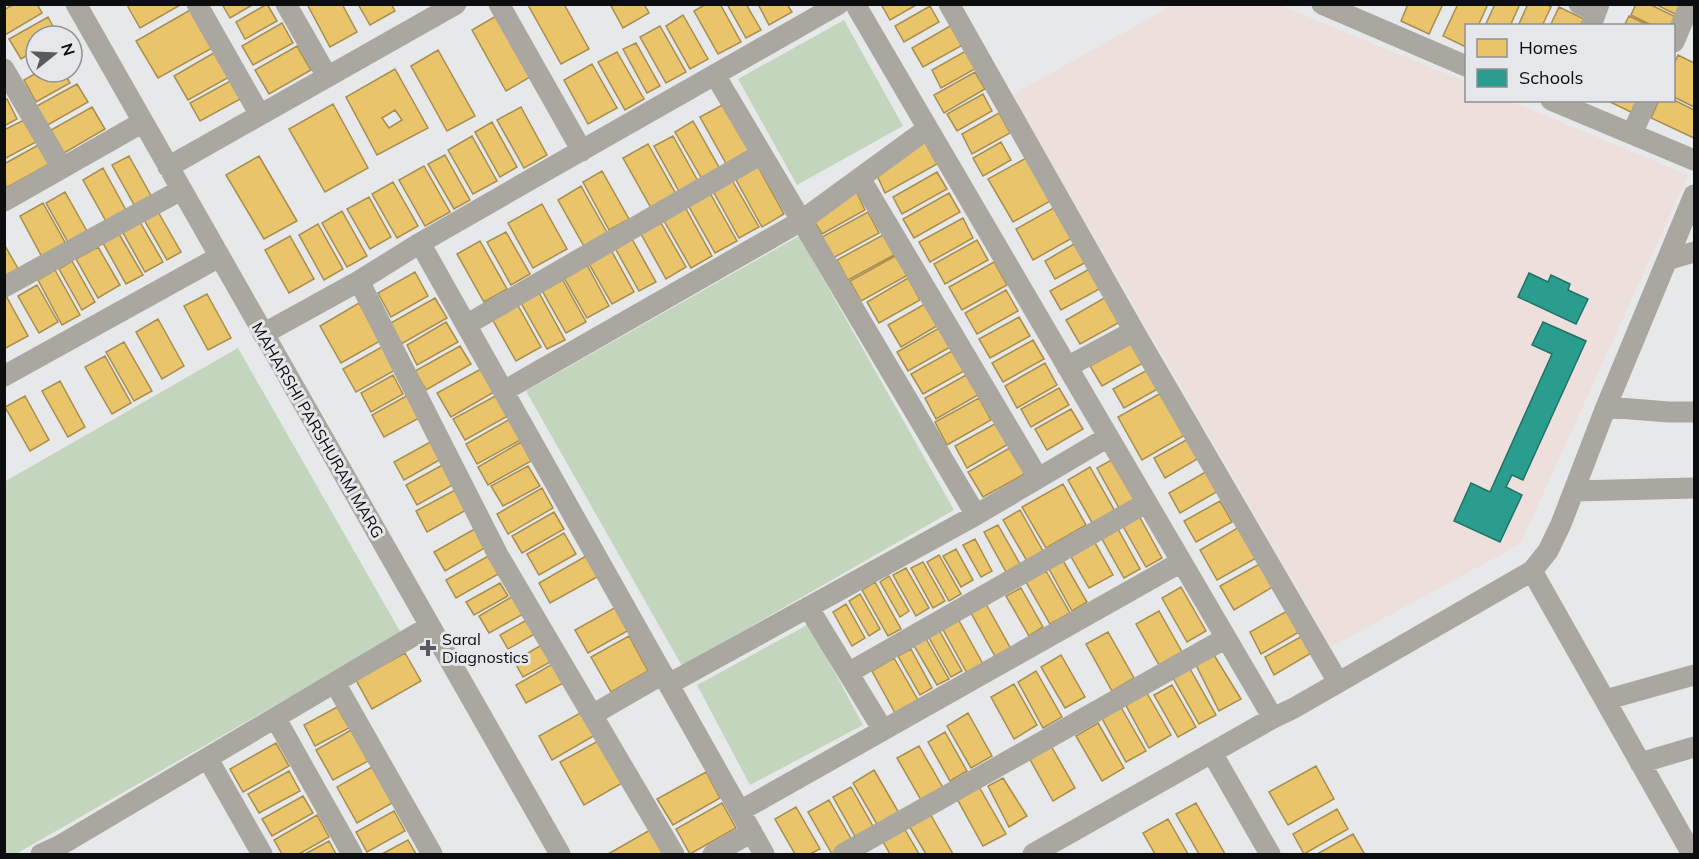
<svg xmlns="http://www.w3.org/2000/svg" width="1699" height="859" font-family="Mulish,sans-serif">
<rect width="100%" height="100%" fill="#e7e8ea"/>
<path fill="#ecdfdc" d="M1173,5H1279L1466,82V100L1510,101L1688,175L1520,544L1331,647L1012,95Z"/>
<path fill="#c4d5bd" d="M844,20L903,126L797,185L738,79Z
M799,236L954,510L682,666L526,391Z
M238,348L401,633L16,854H5L4,482Z
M809,624L863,725L750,785L697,685Z"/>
<path fill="#e9c46a" stroke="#a78d4e" stroke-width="1.5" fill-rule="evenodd" d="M14,4H37L42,13L5,35L4,10Z
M131,4H182L140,28L128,7Z
M222,4H254L230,18Z
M267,4L277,21L245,39L236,22Z
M307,4H342L357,32L330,47Z
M358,4H391L395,11L370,25Z
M564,4L589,49L561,64L528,5Z
M610,4H644L649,13L623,28Z
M706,4H720L741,42L718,54L694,11Z
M727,4H746L761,30L746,38Z
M758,4H787L792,12L769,25Z
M881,4H918L890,20Z
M1408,4H1443L1429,34L1401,21Z
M1458,4H1488L1478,26H1466V47L1443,36Z
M1495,4H1520L1510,26H1485Z
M1528,4H1546L1551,7L1542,26H1518Z
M1636,4H1649L1680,19L1674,26H1653L1631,15Z
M1655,4H1685L1679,16Z
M930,6L939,22L904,42L895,26Z
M1559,7L1584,19L1581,26H1550Z
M192,9L214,47L158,78L136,41Z
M683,15L708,59L690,69L666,26Z
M496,16L530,77L506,91L472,30Z
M1629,16L1650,26H1624Z
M48,17L58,36H36V50L21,59L9,39Z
M957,22L968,42L923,67L912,48Z
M282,23L293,43L253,65L242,46Z
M660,26L686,72L666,83L640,37Z
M636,43L660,86L647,93L623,49Z
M297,46L311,70L269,94L255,70Z
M971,48L980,66L941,88L932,70Z
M438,50L475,116L447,131L411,66Z
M217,51L231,76L188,100L174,76Z
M617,52L644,99L625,110L598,62Z
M1678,55L1694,63V107L1674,97V64Z
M592,64L617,108L588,124L564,80Z
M395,69L428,128L377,155L346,97ZM395,110L402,120L389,128L382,118Z
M38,72H64L70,83L36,102L24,80Z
M975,72L985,89L944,113L934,95Z
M234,79L244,97L200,121L190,103Z
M77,84L88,102L46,126L35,107Z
M983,94L992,111L957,131L947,114Z
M7,99L17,119L4,126V101Z
M1606,100H1639L1633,113Z
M1659,100H1674L1694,110V138L1651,118Z
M333,104L368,168L325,192L289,129Z
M724,104L752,154L728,167L700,117Z
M92,107L105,129L64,153L51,130Z
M521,107L547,155L524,168L497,120Z
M999,113L1010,133L972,154L962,134Z
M24,120L36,142L4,159V130Z
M693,121L720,169L702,179L675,132Z
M492,122L517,167L500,177L475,132Z
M472,136L497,181L473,194L448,150Z
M673,136L699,183L680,193L654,146Z
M923,139L937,164L885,193L875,171Z
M1001,142L1011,160L983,176L973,158Z
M42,143L53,162L6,188L4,164Z
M648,144L676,194L651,208L623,158Z
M445,155L470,200L454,209L428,164Z
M129,156L154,201L137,210L112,165Z
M259,156L297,221L264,239L226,175Z
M1028,157L1052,200L1013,222L988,179Z
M757,165L784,214L762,227L735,178Z
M424,166L450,212L425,226L399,180Z
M103,168L127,212L107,223L83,180Z
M602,171L629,219L609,230L583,182Z
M937,172L947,189L902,214L893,197Z
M732,180L759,227L739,238L713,191Z
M393,182L418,226L397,238L372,194Z
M581,186L609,236L586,250L558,200Z
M856,191L865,210L822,234L811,216Z
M65,192L88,233L69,244L46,203Z
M710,193L737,241L715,253L688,205Z
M949,193L960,212L914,238L903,219Z
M369,197L391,237L370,249L347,209Z
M43,203L66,244L42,257L20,216Z
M542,204L567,249L533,268L508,223Z
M1057,206L1074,237L1033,260L1016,229Z
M685,207L712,256L691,268L663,219Z
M157,210L181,252L167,260L143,218Z
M342,211L367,256L347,267L322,223Z
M868,212L879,233L833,258L822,237Z
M963,218L973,238L930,262L919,242Z
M140,222L163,262L145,272L122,231Z
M661,223L686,267L666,279L641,234Z
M318,224L343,269L324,280L299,235Z
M506,232L530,274L511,285L487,242Z
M119,234L143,275L126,284L103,243Z
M883,235L894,255L848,280L837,260Z
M290,236L314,279L289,293L265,250Z
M632,239L656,282L639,291L615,248Z
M977,240L988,260L945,284L934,264Z
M480,241L507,289L484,302L457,254Z
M1079,241L1090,260L1055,279L1045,261Z
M4,244L20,272L4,281Z
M98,247L120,285L98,298L76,259Z
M611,250L634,292L612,304L588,262Z
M897,255L908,275L861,301L850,281Z
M72,261L95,302L82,310L59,269Z
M994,262L1007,285L962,310L949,287Z
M586,263L609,306L587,318L563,276Z
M1093,267L1103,287L1061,310L1050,291Z
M55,270L80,315L62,325L38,280Z
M415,272L428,296L391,317L378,293Z
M560,275L586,322L566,333L540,287Z
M908,278L920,300L879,323L867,302Z
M37,285L58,322L39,333L18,296Z
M1006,290L1018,311L977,334L965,313Z
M538,291L565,340L547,349L520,301Z
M5,294L28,336L4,349Z
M207,294L231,338L208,350L184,306Z
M1106,297L1120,322L1080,344L1066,320Z
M435,298L447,318L401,344L389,324Z
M930,301L942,323L901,347L888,325Z
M516,302L541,347L516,361L491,317Z
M359,303L380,341L341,363L320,326Z
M1019,317L1030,336L990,358L979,339Z
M158,319L184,366L162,379L136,332Z
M446,322L458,342L417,365L407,345Z
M941,327L952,346L908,371L897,352Z
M1033,340L1044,359L1003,382L992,363Z
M124,342L152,391L134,401L106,352Z
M1132,343L1143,363L1102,386L1090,366Z
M385,345L397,369L356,392L343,369Z
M460,346L471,364L426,390L415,371Z
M952,351L964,371L923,394L911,374Z
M105,356L131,403L112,414L85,367Z
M1045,363L1057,385L1017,408L1005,386Z
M1151,368L1161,387L1124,408L1113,389Z
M481,369L494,392L451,417L437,393Z
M393,375L403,394L371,412L361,393Z
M966,375L978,395L936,419L925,398Z
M60,381L85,427L68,437L42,391Z
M1059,388L1069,405L1031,427L1021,409Z
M1161,393L1185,435L1142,460L1118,417Z
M499,394L511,414L465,440L453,419Z
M408,395L421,417L384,437L372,415Z
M25,396L49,440L30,451L5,407Z
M979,398L991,420L947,445L935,422Z
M1071,409L1083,429L1047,450L1035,429Z
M512,418L524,438L477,464L466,444Z
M1000,421L1012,442L967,468L955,446Z
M1188,439L1199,458L1165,478L1154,458Z
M434,440L443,458L404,480L394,462Z
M521,442L531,461L488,485L478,467Z
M1013,446L1028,472L983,497L968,472Z
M1115,458L1138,498L1119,508L1097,468Z
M446,463L456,483L417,505L406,485Z
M528,466L540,486L503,506L491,486Z
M1090,467L1116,513L1094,526L1068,480Z
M1209,470L1220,490L1180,513L1169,493Z
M1063,484L1086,525L1046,548L1022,507Z
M542,488L553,508L508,534L497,514Z
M457,489L468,509L427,532L416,511Z
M1220,501L1232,522L1196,542L1184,521Z
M1020,510L1043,551L1027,561L1003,520Z
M554,512L564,529L522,553L512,536Z
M1137,512L1162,558L1146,567L1120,521Z
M998,525L1020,564L1006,572L984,532Z
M1241,526L1258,557L1217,580L1200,550Z
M478,527L488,546L445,571L434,552Z
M1118,529L1140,569L1124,578L1102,539Z
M564,533L576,554L539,575L527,554Z
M975,539L992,571L981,577L963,545Z
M1094,541L1113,575L1089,588L1070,555Z
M956,549L973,580L961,587L943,556Z
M490,555L500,573L456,598L446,580Z
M939,555L961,594L949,601L927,562Z
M586,556L597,577L550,603L539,583Z
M1062,559L1087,602L1072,611L1048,567Z
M923,562L945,601L933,608L911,568Z
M1263,562L1276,585L1234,610L1220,586Z
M906,568L929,608L916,616L893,575Z
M1046,571L1070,613L1050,624L1026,582Z
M889,576L909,611L900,617L880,582Z
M875,582L901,629L888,636L862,590Z
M500,583L508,596L474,615L466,602Z
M1181,587L1206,631L1187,642L1162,598Z
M1021,588L1043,627L1029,636L1006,596Z
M860,594L880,629L869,636L849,601Z
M515,595L525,613L489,633L479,616Z
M846,604L865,638L852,646L833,612Z
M986,604L1011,649L996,658L971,613Z
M618,606L631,629L588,653L575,630Z
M1159,611L1182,652L1159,665L1136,624Z
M1287,611L1299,632L1261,654L1250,632Z
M532,617L540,631L508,649L500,635Z
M957,617L983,664L967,673L941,626Z
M939,630L962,671L951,677L928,636Z
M1108,632L1134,678L1112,691L1086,644Z
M1304,635L1313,652L1274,675L1265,657Z
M629,636L648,671L611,692L591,657Z
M925,637L949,679L937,685L913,644Z
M545,643L554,660L523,677L514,661Z
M911,649L932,688L920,695L898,656Z
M405,653L421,681L372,709L356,680Z
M1061,655L1085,697L1065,708L1041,667Z
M1214,655L1241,699L1219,711L1196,665Z
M894,658L918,700L895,713L872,671Z
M556,662L567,681L526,703L516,685Z
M1189,667L1216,715L1199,724L1172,676Z
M1036,671L1062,717L1043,728L1018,682Z
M1014,684L1037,725L1014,739L991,697Z
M1172,685L1196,727L1178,737L1154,695Z
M1144,688L1171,735L1149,748L1123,700Z
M1118,702L1146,751L1126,762L1099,713Z
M337,707L349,728L315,746L304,725Z
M584,711L597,734L552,760L539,736Z
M968,713L992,756L971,768L947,726Z
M1098,723L1124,768L1102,781L1076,736Z
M351,730L368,761L333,780L316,750Z
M945,732L967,771L950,781L928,742Z
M600,740L624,782L584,805L560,762Z
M276,743L289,766L243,792L230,769Z
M1050,744L1075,788L1053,801L1028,756Z
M919,746L946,793L924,805L897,758Z
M1316,766L1334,799L1288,825L1269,792Z
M372,767L392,803L357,823L337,787Z
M874,770L899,813L878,826L853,783Z
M289,771L300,791L259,813L248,794Z
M706,772L720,798L673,825L657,799Z
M1003,778L1027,816L1009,827L988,786Z
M978,785L1006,834L983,846L956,797Z
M851,787L874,828L856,838L833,797Z
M303,796L313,813L272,836L262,819Z
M829,800L853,842L832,854L808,812Z
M722,803L736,828L690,854L676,829Z
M1196,803L1225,854H1199L1176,814Z
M796,807L820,849L810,854H795L775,819Z
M1337,809L1348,829L1304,854L1293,834Z
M394,811L405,831L367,852L356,832Z
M929,812L953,854H926L908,824Z
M317,815L329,837L299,854H282L274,840Z
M1168,819L1188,854H1155L1143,833Z
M904,828L919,854H890L882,840Z
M650,830L663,854H608Z
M1353,834L1364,853L1361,854H1317Z
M408,840L416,854H382Z
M329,841L336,854H305Z"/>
<path fill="#2a9d8f" stroke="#217268" stroke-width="1.5" d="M1529,273L1548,282L1551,275L1570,284L1568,290L1588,299L1576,324L1518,297Z
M1543,322L1586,341L1523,480L1512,475L1506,487L1522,495L1500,542L1454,521L1471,483L1490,492L1552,354L1532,345Z"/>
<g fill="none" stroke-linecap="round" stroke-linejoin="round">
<path stroke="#a9a79f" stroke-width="21" d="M76,4L560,854
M197,4L260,115
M286,4L327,76
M499,4L582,151
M855,4L1273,718
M949,4L1134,331
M1322,4L1466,66
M1579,4L1596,12
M1591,26L1599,4
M1674,42L1690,4
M4,69L62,168
M715,75L976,515
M1551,100L1694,160
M1632,134L1647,100
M168,167L456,4
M860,178L1038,478
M4,201L143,122
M420,243L764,854
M1667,260L1694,252
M359,281L498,555L674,854
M4,287L181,190
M466,325L761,154
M263,334L359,281L420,243L507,193L839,4
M1067,367L1134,331L1338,682
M4,376L219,257
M504,391L801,221L927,129
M1606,407L1669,412H1694
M1574,491L1694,488
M1532,571L1692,854
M808,607L883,730
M848,673L1146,503
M335,683L432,854
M669,684L976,515L1108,437
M1605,700L1694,675
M592,715L663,674
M276,719L352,854
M1212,753L1270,854
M208,759L262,854
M1640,763L1694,747
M740,811L1181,562
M41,854L59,846L430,626
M713,854L752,832
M843,854L1226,638
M1033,854L1273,718L1294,708L1532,571L1548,551L1561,524L1606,407L1694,195"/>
</g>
<path fill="#595a5b" stroke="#e6e7eb" stroke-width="2" d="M425 639h6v6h6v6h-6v6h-6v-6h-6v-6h6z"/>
<g text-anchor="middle" stroke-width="6" stroke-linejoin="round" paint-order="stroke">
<g font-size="16" fill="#0c0d0e" stroke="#e6e7eb">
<text transform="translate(318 430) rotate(60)" y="6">MAHARSHI PARSHURAM MARG</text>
</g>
<g font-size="16" fill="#0c0d0e" stroke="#e6e7eb" text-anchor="start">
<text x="442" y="645">Saral<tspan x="442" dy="18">Diagnostics</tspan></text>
</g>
</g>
<rect width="1699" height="859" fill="none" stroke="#0c0d0e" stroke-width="12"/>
<rect x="1465" y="24" width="210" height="78" fill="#e6e7eb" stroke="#8f9093" stroke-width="1.5"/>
<rect x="1477" y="39" width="30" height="18" fill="#e9c46a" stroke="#8f9093" stroke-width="1.5"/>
<text x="1519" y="54" font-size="18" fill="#0c0d0e">Homes</text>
<rect x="1477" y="69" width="30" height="18" fill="#2a9d8f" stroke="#8f9093" stroke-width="1.5"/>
<text x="1519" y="84" font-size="18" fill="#0c0d0e">Schools</text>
<g transform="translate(54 54) rotate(72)"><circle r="28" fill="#e6e7eb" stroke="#8f9093" stroke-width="1.5"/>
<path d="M0-4.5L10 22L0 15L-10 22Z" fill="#595a5b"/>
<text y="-9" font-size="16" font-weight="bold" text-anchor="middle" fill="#0c0d0e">N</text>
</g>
</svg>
